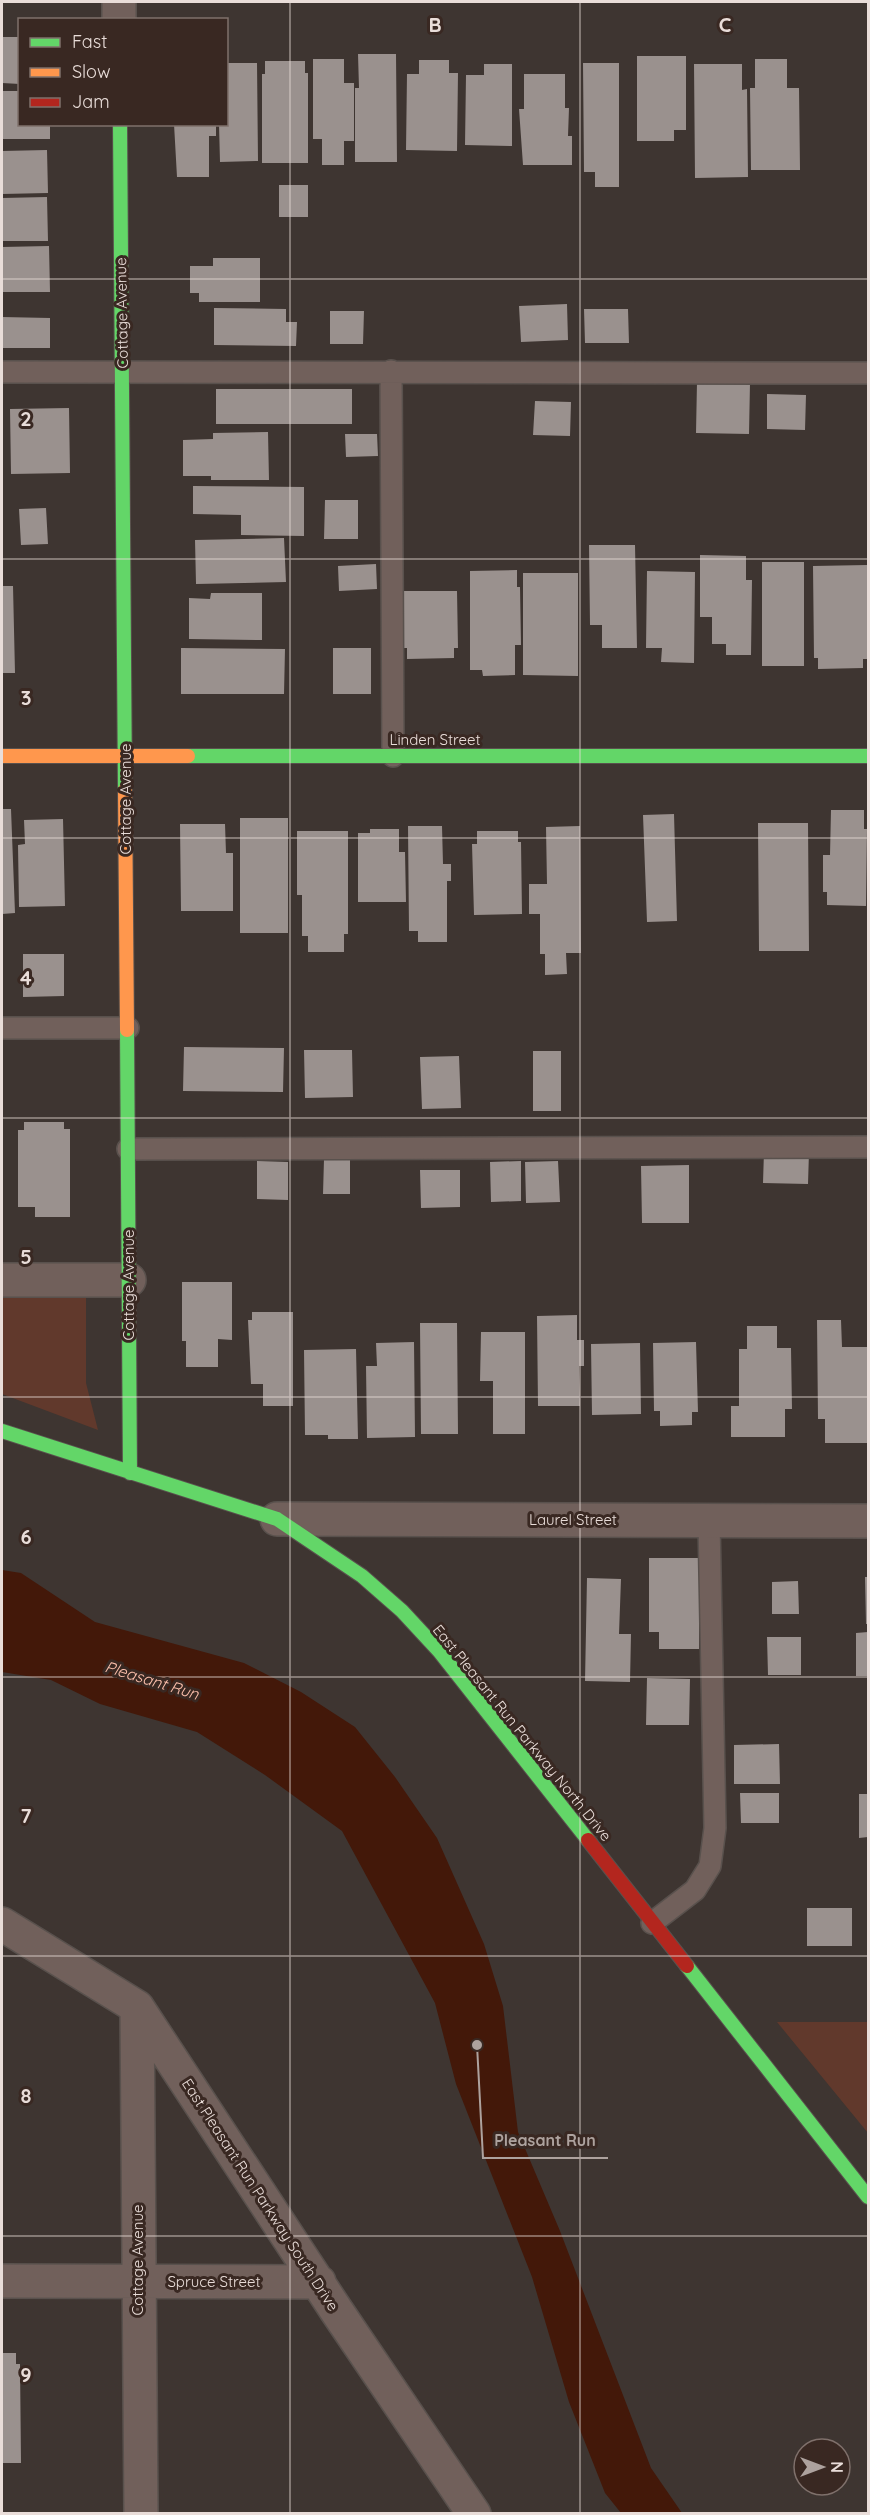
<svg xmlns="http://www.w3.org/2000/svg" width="870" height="2515" font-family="Quicksand,sans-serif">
<rect width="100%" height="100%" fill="#3e3531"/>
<path fill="#61392c" d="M2,1295L86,1296V1383L98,1430L2,1394Z
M777,2022H868V2133Z"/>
<path fill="#431809" d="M2,1570L21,1573L95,1622L244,1663L301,1692L355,1727L395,1777L437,1838L484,1944L503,2006L518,2132L560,2231L651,2468L682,2513H621L605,2493L569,2402L532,2277L456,2084L435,2003L342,1831L265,1775L197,1732L100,1704L51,1680L2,1672Z"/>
<path fill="#9a918e" d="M2,37H20V84L2,83Z
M358,54H396L397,162H355V88H359Z
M637,56H686V130H674V141H637Z
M313,59H344V83H354V141H344V165H322V139H313Z
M755,59H787V88H799L800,170H751L750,88H755Z
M419,60H449V73H458L457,151L406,150L407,74H419Z
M265,61H305V73H308V163H262V74H265Z
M228,63H257L258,161L220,162L219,124H226L228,108Z
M583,63H619V187H595V172H584Z
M484,64H512V146L465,145L466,75H484Z
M694,64H742V90L747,89L748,177L695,178Z
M524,74H565V108H569L568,136H572V165H523L519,109H524Z
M2,91H20V124H50V139H2Z
M174,124H216V136H209V177H177Z
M47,150L48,193L2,194V151Z
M279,185H308V217H279Z
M47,197L48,241H2V198Z
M49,246L50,292H2V247Z
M213,258H260V302H199V293H190V266H213Z
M567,304L568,340L521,342L519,306Z
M214,308L286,309V322H297L296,346L214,345Z
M584,309H628L629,343H585Z
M330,311H364L363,344H330Z
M2,317L50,318V348H2Z
M697,382L750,383L749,434L696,433Z
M216,389H352V424H216Z
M767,394L806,395L805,430L767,429Z
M535,401L571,402L570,436L533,435Z
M69,408L70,473L11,474L10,409Z
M268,432L269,480H211V476H183V440L213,439V433Z
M345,434H377L378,456L346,457Z
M193,486L304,487V536L241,535V515L193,514Z
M325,500H358V539H324Z
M46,508L48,544L21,545L19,509Z
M284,538L286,582L196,584L195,540Z
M589,545H635L637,648H602V625H590Z
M700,555L746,556V580H752L751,655H726V644H712V617H700Z
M762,562H804V666H762Z
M376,564L377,589L339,591L338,566Z
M867,565L868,659H863V668L818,669V658H814L813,566Z
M517,570V587H520L521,645H515V675L483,676L482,670H470V571Z
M647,571L695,572L694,663L661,662L662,648H646Z
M523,573H578V676L523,675Z
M2,586H13L15,673H2Z
M402,591H457L458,648H454V658L407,659V648H402Z
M211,593H262V640L189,639V598L210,599Z
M181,648L285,649L284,694H181Z
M333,648H371V694H333Z
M2,809H11L15,913L2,914Z
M831,810H864V829H867L866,906L827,905V892H823V855H830Z
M674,814L677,921L647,922L643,815Z
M240,818H288V933H240Z
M63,819L65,906L19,907L18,845L25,844L24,820Z
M758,823H808L809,951H759Z
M180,824H225L226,853H233V911H181Z
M408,826H442L443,864H451V881H447V942H418V931H409Z
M580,826L581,953H566L567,974L545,975V954H540V914H529V884H547L546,827Z
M370,829H399V852H405L406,902H358V833H370Z
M297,831H348V934H344V952H308V936H302V895H297Z
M477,831H518V842H521L522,914L474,915L472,844H477Z
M23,954H64V996L23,997Z
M184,1047L284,1048L283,1092L183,1091Z
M304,1050H352L353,1097L305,1098Z
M533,1051H561V1111H533Z
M459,1056L461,1108L422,1109L420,1057Z
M24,1122H64V1129H70V1217H35V1207H18V1130H24Z
M764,1151L809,1152L808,1184L763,1183Z
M324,1159H350V1194H323Z
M257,1161L288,1162V1200L257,1199Z
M521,1161V1201L491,1202L490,1162Z
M558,1161L560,1202L526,1203L525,1162Z
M689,1165V1223H642L641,1166Z
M420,1170H460V1207L421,1208Z
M182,1282H232V1340L218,1339V1367H186V1341H182Z
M252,1312H293V1406H263V1384H251L248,1320H252Z
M577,1315V1340H584V1366H579L580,1406H538L537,1316Z
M817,1320H841L842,1347H868V1443H825V1419H818Z
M420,1323H457L458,1434H421Z
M747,1326H777V1348H791L792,1409H785V1437H731V1406H739V1349H747Z
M481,1332H525V1434H493V1381H480Z
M414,1342L415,1437L367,1438L366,1366H377L376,1343Z
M696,1342L698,1412H692V1425L660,1426V1411H654L653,1343Z
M640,1343L641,1414L592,1415L591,1344Z
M356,1349L358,1439H328V1435H305L304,1350Z
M649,1558H699V1649H659V1632H649Z
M865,1577H868V1624H866Z
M587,1578L621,1579L619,1634H631L630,1682L585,1681Z
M798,1581L799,1614H772V1582Z
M868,1632V1676H856V1633Z
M767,1637H801V1675H768Z
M647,1678L690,1679L689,1725H646Z
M779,1744L780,1784H734V1745Z
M740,1793H779V1823H741Z
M859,1794H868V1837L859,1838Z
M807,1908H852V1946H807Z
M2,2353H16V2364H20L21,2463H2Z"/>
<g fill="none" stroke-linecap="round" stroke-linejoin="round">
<g stroke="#59514d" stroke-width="24">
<path id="lane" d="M391,371L393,756
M2,372L868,373
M2,1028H128
M128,1149L868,1147
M652,1923L695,1890L710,1866L715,1828L709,1521"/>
</g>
<g stroke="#59514d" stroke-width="36">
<path id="street" d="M119,2V20
M2,1280H129
M277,1519L868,1521
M2,1924L137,2007L336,2310L474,2514
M137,2007L141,2514
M2,2281L319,2282"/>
</g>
<g stroke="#59514d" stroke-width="16">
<path id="fast" d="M120,124L125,790
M188,756H868
M127,1030L130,1473
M2,1431L277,1519L362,1576L402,1611L439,1651L588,1840
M687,1966L868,2197"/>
</g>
<g stroke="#59514d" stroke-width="16">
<path id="slow" d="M2,756H188
M125,790L127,1030"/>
</g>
<g stroke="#59514d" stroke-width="16">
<path id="jam" d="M588,1840L687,1966"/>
</g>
<use href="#lane" stroke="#71605b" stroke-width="21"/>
<use href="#street" stroke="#71605b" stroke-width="33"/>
<use href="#fast" stroke="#63d668" stroke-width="14"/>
<use href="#slow" stroke="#ff974d" stroke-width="14"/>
<use href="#jam" stroke="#b3261e" stroke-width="14"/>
</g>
<path fill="none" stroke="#e9ddd9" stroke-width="1.5" stroke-opacity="0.55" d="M290,2V2514M580,2V2514M2,279H868M2,559H868M2,838H868M2,1118H868M2,1397H868M2,1677H868M2,1956H868M2,2236H868"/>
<g text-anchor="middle" stroke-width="6" stroke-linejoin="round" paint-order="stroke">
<g font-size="15" fill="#e9ddd9" stroke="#392822">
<text transform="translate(122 313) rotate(-91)" y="5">Cottage Avenue</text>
<text x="435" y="745">Linden Street</text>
<text transform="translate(126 799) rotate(-90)" y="5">Cottage Avenue</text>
<text transform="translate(129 1285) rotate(-90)" y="5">Cottage Avenue</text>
<text x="573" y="1525">Laurel Street</text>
<text transform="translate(522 1733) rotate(51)" y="5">East Pleasant Run Parkway North Drive</text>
<text transform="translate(260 2195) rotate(57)" y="5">East Pleasant Run Parkway South Drive</text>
<text transform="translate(138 2260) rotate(-90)" y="5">Cottage Avenue</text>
<text x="214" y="2287">Spruce Street</text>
</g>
<g font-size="16" font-style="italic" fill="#fdc0ac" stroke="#392822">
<text transform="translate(152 1680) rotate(17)" y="6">Pleasant Run</text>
</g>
</g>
<g font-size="20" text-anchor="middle" font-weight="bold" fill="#e9ddd9" stroke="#392822" stroke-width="6" stroke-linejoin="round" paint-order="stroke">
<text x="435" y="32">B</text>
<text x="725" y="32">C</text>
<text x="26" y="426">2</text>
<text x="26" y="705">3</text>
<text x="26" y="985">4</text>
<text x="26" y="1264">5</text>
<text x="26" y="1544">6</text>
<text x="26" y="1823">7</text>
<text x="26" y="2103">8</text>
<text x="26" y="2382">9</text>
</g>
<path fill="none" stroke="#ada29e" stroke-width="2" d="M477 2045L483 2158H608"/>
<circle fill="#ada29e" stroke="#392822" stroke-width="2" cx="477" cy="2045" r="6"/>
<g font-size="16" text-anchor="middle" font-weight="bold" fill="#ada29e" stroke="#392822" stroke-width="6" stroke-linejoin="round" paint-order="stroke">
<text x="545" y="2146">Pleasant Run</text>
</g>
<rect width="870" height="2515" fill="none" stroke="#e9ddd9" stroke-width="6"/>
<rect x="18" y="18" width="210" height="108" fill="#392822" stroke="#7f706b" stroke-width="1.5"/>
<rect x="30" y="38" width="30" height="9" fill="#63d668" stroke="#7f706b" stroke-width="1.5"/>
<text x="72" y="48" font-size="18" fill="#e9ddd9">Fast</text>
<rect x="30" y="68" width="30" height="9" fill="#ff974d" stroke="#7f706b" stroke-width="1.5"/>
<text x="72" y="78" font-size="18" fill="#e9ddd9">Slow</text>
<rect x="30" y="98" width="30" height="9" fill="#b3261e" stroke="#7f706b" stroke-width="1.5"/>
<text x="72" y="108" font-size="18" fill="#e9ddd9">Jam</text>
<g transform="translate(822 2467) rotate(90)"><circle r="28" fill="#392822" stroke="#7f706b" stroke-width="1.5"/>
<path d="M0-4.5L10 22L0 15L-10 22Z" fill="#ada29e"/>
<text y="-9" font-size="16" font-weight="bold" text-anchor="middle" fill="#e9ddd9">N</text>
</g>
</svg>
